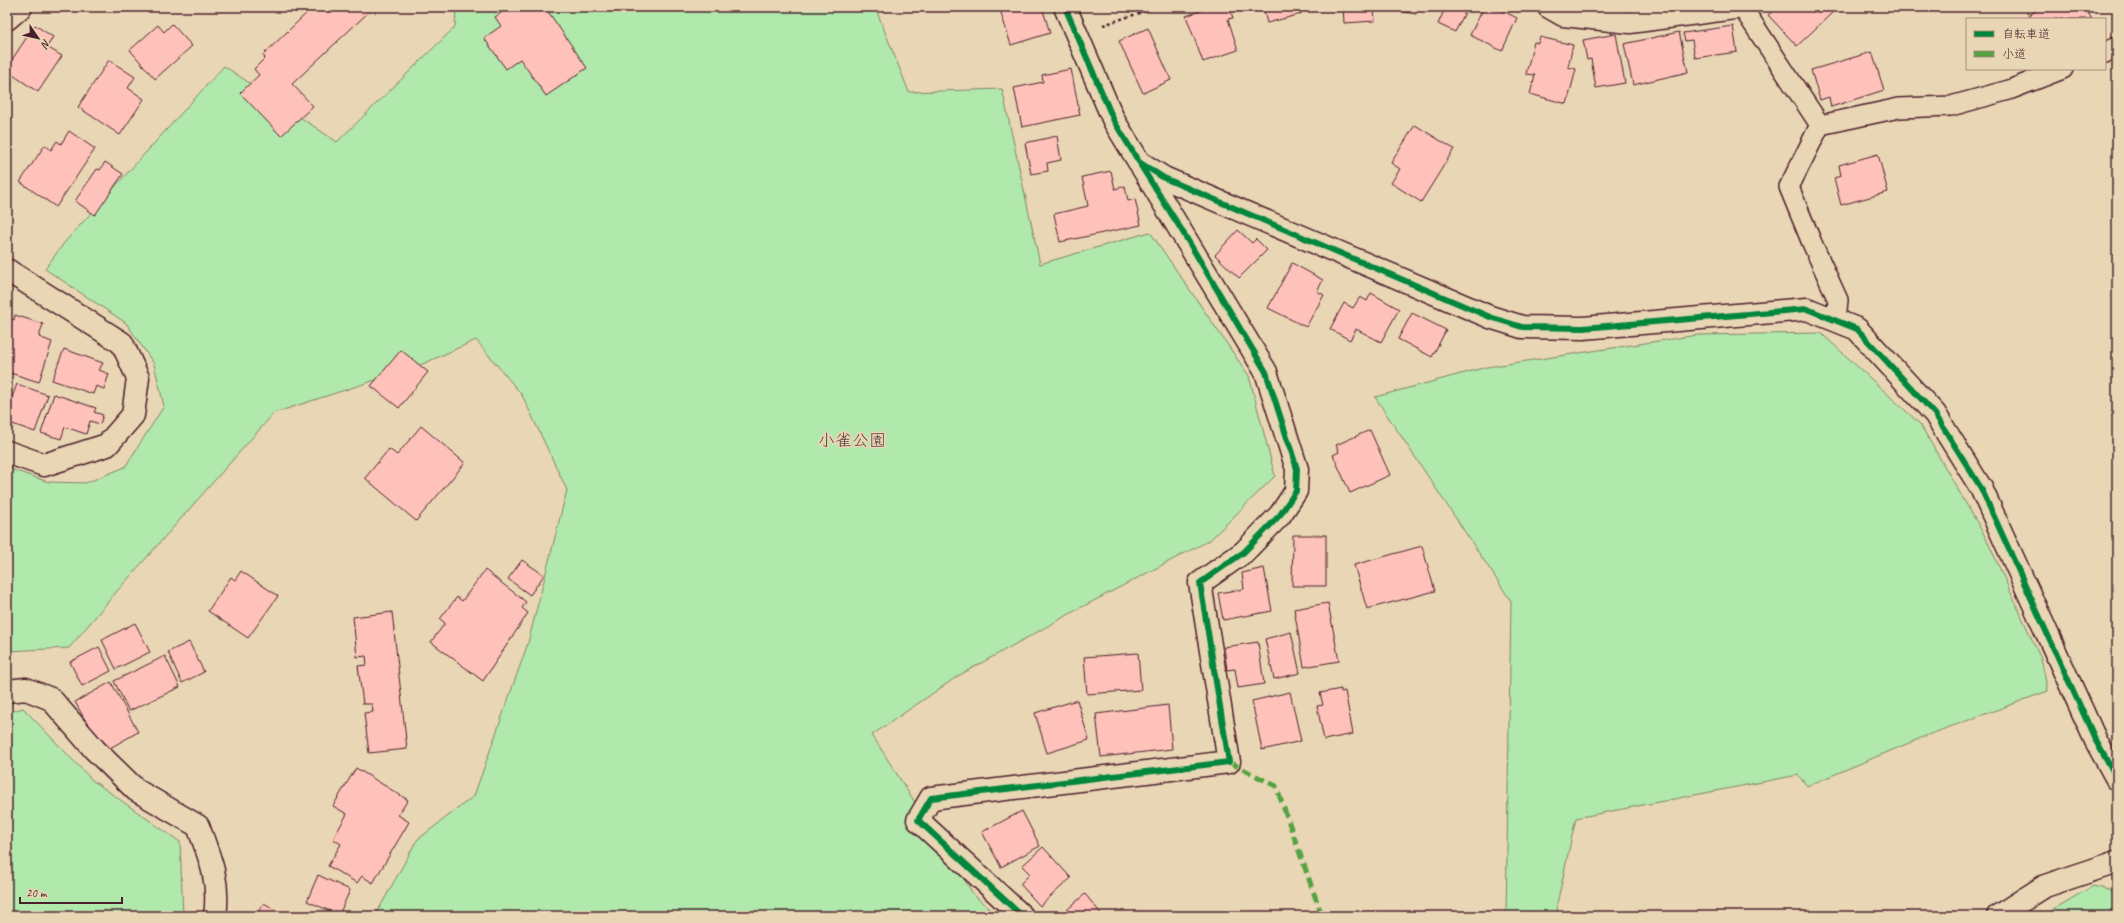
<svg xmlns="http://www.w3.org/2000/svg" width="2124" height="923" font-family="Caveat,'Klee One',sans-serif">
<rect width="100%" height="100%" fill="#e9d6b4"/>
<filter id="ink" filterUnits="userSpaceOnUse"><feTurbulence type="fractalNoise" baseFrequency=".025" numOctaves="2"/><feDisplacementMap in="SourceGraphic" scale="8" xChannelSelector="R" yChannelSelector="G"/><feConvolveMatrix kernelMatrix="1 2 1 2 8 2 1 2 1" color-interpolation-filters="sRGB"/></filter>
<g filter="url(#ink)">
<path fill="#b1e8ab" stroke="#7e846b" d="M456,7H875L909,92L1002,89L1040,264L1150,232L1249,376L1275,476L1210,540L1082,607L958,676L872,735L974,895L997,916H375L417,840L474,796L528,643L567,490L522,395L476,340L416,367L274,413L118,590L69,648L7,651V468L49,482L86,483L125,467L164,406L154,364L126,323L45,269L64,243L224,66L337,142L455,27Z
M1821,333L1920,424L1986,538L2041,659L2048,691L1928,735L1807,786L1798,775L1576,818L1557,904L1558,916H1506L1511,601L1375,397L1487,367L1698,335Z
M23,708L92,780L180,842L183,916H7V713Z
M2093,886L2117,892V916H2042Z"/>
<path fill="#fec2bb" stroke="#4a1f2b" d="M313,7L372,9L292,84L313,106L281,136L240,93L259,75L254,69L265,58L263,55Z
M510,7H545L587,68L546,96L520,59L506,69L484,38L501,26L495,17Z
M999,7H1042L1050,33L1011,45Z
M1211,7H1229L1233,18L1228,19L1238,50L1203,62L1186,16Z
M1263,7H1299L1301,14L1267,23Z
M1343,7H1374L1375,21L1344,23Z
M1398,7H1417L1416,14L1397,11Z
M1432,7H1468L1455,32L1438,24L1443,13Z
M1484,7H1495L1517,18L1502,51L1470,35Z
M1777,7H1829L1833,12L1797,46L1768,15Z
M2042,7H2084L2092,19H2030L2028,16Z
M172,24L192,46L155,79L130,50L158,25L164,32Z
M35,25L53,37L47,47L62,56L38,92L7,71V67Z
M1733,26L1737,52L1695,58L1692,40L1685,41L1683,33Z
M1148,28L1171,80L1143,93L1119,41Z
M1679,32L1688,72L1633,85L1624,44Z
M1616,34L1625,83L1596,88L1591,59L1587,60L1583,40Z
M1540,37L1573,45L1568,67L1576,69L1567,104L1530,94L1535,75L1526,74L1534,42L1538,43Z
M1872,52L1884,90L1831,107L1829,97L1820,100L1811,70Z
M109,60L135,77L128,88L144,99L120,135L78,107Z
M1071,69L1080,115L1022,127L1014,88L1043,82L1042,75Z
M1415,125L1454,149L1421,202L1391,183L1400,169L1391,163Z
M69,131L95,149L56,207L20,182L45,145L51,150L57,141L61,144Z
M1057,136L1061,160L1047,163L1048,171L1031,174L1025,143Z
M1878,154L1888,192L1841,205L1834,178L1841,176L1839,165Z
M105,162L123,174L95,215L75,201L97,169L100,170Z
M1111,171L1115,189L1125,186L1128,201L1135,199L1141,225L1060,242L1054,214L1088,206L1082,177Z
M1238,230L1252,243L1256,239L1267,250L1239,278L1215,255Z
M1292,263L1323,280L1317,291L1324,295L1306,327L1268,308Z
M1371,293L1399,309L1381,342L1356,329L1350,340L1330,329L1344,303L1353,308L1360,297L1367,301Z
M1412,313L1446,330L1432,357L1398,339Z
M15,315L43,324L39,337L52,342L39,382L7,372V317L14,320Z
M64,349L103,363L99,370L109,374L104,389L96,386L93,394L52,380Z
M401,350L428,372L399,408L371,386Z
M17,384L48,395L35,432L7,422V411Z
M54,394L96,408L94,412L103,415L100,424L90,421L86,434L65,427L61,439L41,433Z
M421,426L465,463L416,521L365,478L389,449L397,455Z
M1370,430L1390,475L1350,493L1333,455L1339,452L1336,445Z
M1293,535H1326V586H1292Z
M1422,546L1435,591L1367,609L1354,565Z
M522,560L544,575L530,595L508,579Z
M1264,568L1272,611L1223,620L1218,593L1244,589L1242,573Z
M485,570L526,602L522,608L528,613L483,681L431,642L445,623L440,619L457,597L462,601Z
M241,571L278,596L248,638L208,611L231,577L235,580Z
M1328,603L1339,661L1304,667L1294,609Z
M392,612L407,749L369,753L364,713L373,712L372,704H363L358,666L367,665L366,656L357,657L353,617Z
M135,623L150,652L116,669L102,640Z
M1291,632L1300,673L1274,679L1265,639Z
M189,642L204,672L182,683L168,652Z
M1258,642L1264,684L1238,688L1235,669L1227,670L1224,647Z
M99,647L111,671L82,686L70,662Z
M1138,653L1141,690L1087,694L1084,657Z
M165,656L180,687L129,711L114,681Z
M111,682L138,732L103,752L75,702Z
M1341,689V692L1345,691L1353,734L1324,740L1317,706L1323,705L1320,693Z
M1290,692L1301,741L1262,750L1252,701Z
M1077,700L1089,740L1047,753L1035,713Z
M1168,705L1172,749L1101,757L1096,714Z
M356,768L408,800L398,815L409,822L373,883L362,876L357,883L328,866L341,844L333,839L347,814L333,806Z
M1022,811L1040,846L1001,867L982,832Z
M1043,847L1071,878L1040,906L1020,884L1030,874L1022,866Z
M318,875L350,890L339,915L307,901Z
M1085,894L1103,916H1060Z
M264,903L285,916H256Z"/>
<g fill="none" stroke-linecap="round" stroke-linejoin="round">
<g stroke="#4a1f2b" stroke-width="22">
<path id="service" d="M1742,7L1820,125
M2105,53L2117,46
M1820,125L1899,108L1951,106L2009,90L2063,69
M1820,125L1789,187L1812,243L1838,300L1836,320"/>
</g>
<g stroke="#4a1f2b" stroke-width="25">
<path id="minor" d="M1065,7L1114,121L1139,162L1164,178L1490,317L1522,327L1583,328L1807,309L1857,329L1935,414L1981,488L2096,741L2117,779
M1549,7L1563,15L1630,22L1742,7
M7,19L21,7
M7,270L122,343L138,378L133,415L107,445L44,465L7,452
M7,691L26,689L51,699L95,750L136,790L198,826C210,858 220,881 215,916
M1022,916L918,820L931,798L1229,762L1200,583L1244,552L1280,515L1296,491L1297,469L1266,372L1142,167
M1998,916L2045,886L2117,862"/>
</g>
<path stroke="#4a1f2b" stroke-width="2.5" stroke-dasharray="3 3" stroke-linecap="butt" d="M1103,25L1158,7"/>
<use href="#service" stroke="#e9d6b4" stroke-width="19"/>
<use href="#minor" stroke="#e9d6b4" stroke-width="22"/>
<path stroke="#56a243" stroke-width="5" stroke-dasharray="10 5" stroke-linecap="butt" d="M1229,762L1276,786L1322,916"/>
<g stroke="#e9d6b4" stroke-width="8">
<path id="cycleway" d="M1065,7L1114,121L1139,162L1164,178L1490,317L1522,327L1583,328L1807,309L1857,329L1935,414L1981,488L2096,741L2117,779
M1022,916L918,820L931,798L1229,762L1200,583L1244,552L1280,515L1296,491L1297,469L1266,372L1181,229L1141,166"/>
</g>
<use href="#cycleway" stroke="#00873e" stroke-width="6"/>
</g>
</g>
<g text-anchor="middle" stroke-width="3.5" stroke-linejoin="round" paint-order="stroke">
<g font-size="17" fill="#593d3e" stroke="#e9d6b4">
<text x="852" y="446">小雀公園</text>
</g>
</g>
<rect width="2124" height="923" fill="none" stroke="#e9d6b4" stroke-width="24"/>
<rect x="12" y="12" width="2100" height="899" fill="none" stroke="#4a1f2b" stroke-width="1.5" filter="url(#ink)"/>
<rect x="1966" y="18" width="140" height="52" fill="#e9d6b4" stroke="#a98d7d"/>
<rect x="1974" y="31" width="20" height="6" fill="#00873e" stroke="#a98d7d"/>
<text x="2002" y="38" font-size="12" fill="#4a1f2b">自転車道</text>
<rect x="1974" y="51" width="20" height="6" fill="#56a243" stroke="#a98d7d"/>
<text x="2002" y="58" font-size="12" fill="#4a1f2b">小道</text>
<g transform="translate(38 38) rotate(124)" stroke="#e9d6b4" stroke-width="3" paint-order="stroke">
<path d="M0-3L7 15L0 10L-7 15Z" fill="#4a1f2b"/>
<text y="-6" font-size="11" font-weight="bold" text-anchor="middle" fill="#4a1f2b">N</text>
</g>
<path d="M20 897v6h102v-6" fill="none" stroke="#4a1f2b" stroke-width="2"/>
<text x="26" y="897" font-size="12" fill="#4a1f2b" stroke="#e9d6b4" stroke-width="3" paint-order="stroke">20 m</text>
</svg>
